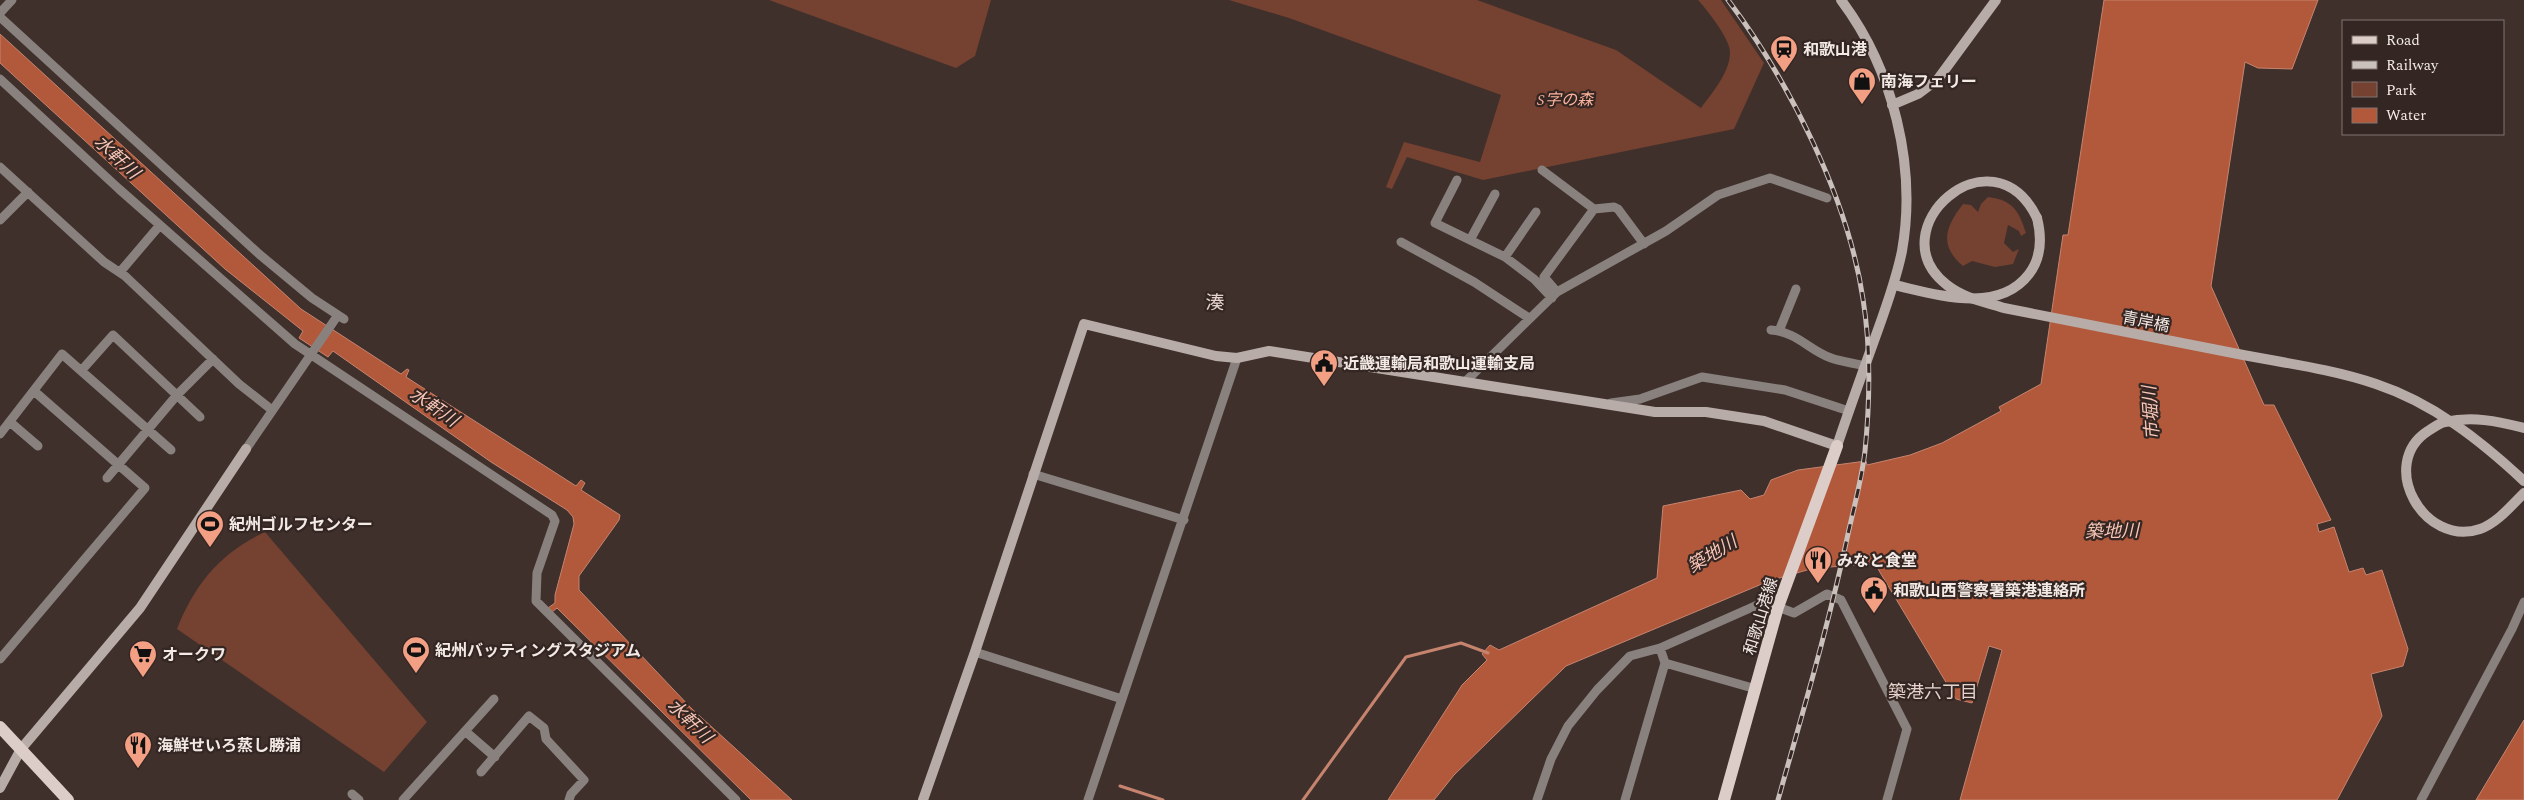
<svg xmlns="http://www.w3.org/2000/svg" width="2524" height="800" font-family="Spectral,'Noto Sans JP',serif">
<rect width="100%" height="100%" fill="#3f302c"/>
<path fill="#754130" d="M769,0H991L975,56L956,68Z
M1229,0H1477L1616,50L1701,108C1712,93 1730,72 1730,53C1731,40 1707,10 1698,0H1721L1764,63L1734,129L1483,180L1407,157L1392,189L1386,187L1404,142L1480,162L1501,95L1289,18Z
M1988,197C2013,200 2019,211 2026,233L2021,236L2019,231L2008,225L2004,243L2013,252L2019,249L2013,264L1995,267L1972,261L1963,266C1938,245 1946,226 1963,204L1971,205L1978,212L1981,204Z
M265,532L427,722L384,772L177,629C195,584 220,553 265,532Z"/>
<path fill="#b2593c" stroke="#c6846f" d="M2104,0H2318L2292,69L2258,68L2245,62L2211,286L2264,405H2274L2331,520L2317,524L2319,532L2334,527L2349,572L2363,568L2366,575L2382,570L2408,649L2403,666L2371,674L2382,716L2337,800H1960L2002,650L1989,646L1972,703L1956,699L1875,564L1814,568L1769,581L1566,666L1454,775L1434,800H1388L1462,685L1487,660L1482,654L1490,645L1499,650L1657,578L1663,506L1741,490L1750,499L1764,495L1771,480L1798,470L1866,461L1867,465L1910,455L1942,443L2001,411L1999,407L2041,384L2063,235H2068Z
M0,34L301,309L401,374L407,369L409,370L406,377L576,486L581,480L585,483L581,490L620,515L619,520L579,576V590L692,709L792,800H751L557,608L552,612L548,608L555,603V595L574,524L573,517L567,510L491,462L333,351L328,357L299,338L303,331L225,269L0,63Z
M2524,720V800H2476Z"/>
<g fill="none" stroke-linecap="round" stroke-linejoin="round">
<path stroke="#c6846f" stroke-width="3" d="M1120,786L1163,800
M1303,800L1406,657L1461,643L1488,653"/>
<path stroke="#89817e" stroke-width="9" d="M0,13L12,0
M0,17L259,254L312,298L344,319
M0,79L119,189L295,344L552,515L555,521L537,573L536,601L736,800
M0,167L104,262L125,276L239,384L272,410
M1542,170L1594,209L1614,207L1618,209L1644,244
M1457,180L1435,223L1505,257L1534,279L1552,298
M0,220L28,192
M1470,240L1495,194
M1401,242L1474,282L1529,318
M1505,257L1536,212
M120,272L160,225
M1557,292L1544,277L1594,209
M1771,330C1797,332 1809,350 1831,358C1842,362 1854,363 1865,366
M1779,331L1796,289
M81,371L113,335L200,417
M1466,381L1557,292L1666,231L1718,195L1770,178L1827,198
M1611,403L1640,399L1702,377L1785,390L1849,411
M10,422L38,446
M0,434L62,354L171,450
M246,449L338,315
M1033,474L1184,520
M107,478L177,395L213,359
M1660,648L1665,663L1756,689
M975,652L1122,699
M0,659L145,488L34,391
M465,731L495,757
M481,772L529,716L544,728L546,739L584,780L571,794L569,800
M352,794L359,800
M403,800L494,699
M1088,800L1237,358
M1537,800L1551,759L1568,726L1597,690L1630,656L1660,648L1764,602L1794,613L1827,594L1841,600L1907,729L1887,800
M1625,800L1665,663
M2421,800L2512,629L2524,602"/>
<path stroke="#b8aca8" stroke-width="10" d="M1892,105L1918,94L1938,79L1996,0
M1894,285C1935,294 1998,315 2029,274C2042,257 2042,238 2037,218
M2524,428C2497,421 2472,416 2445,422C2439,423 2433,428 2428,431C2377,464 2424,548 2480,529C2497,523 2511,506 2524,493
M0,788L21,749L140,608L246,449
M923,800L975,652L1084,324L1216,356L1237,358L1269,351L1655,412H1706L1764,421L1837,446C1849,410 1862,374 1875,338C1885,310 1896,281 1902,251C1917,166 1893,69 1841,0"/>
<path stroke="#ddcdc8" stroke-width="12" d="M0,727L68,800
M1724,800L1778,607L1837,446"/>
<g stroke="#cac0bc" stroke-width="5">
<path id="rail" d="M1728,0C1789,81 1848,198 1863,299C1871,349 1870,401 1865,451C1862,478 1854,507 1848,534C1829,624 1803,711 1778,800"/>
</g>
<use href="#rail" stroke="#342622" stroke-width="3" stroke-dasharray="9" stroke-linecap="butt"/>
<path stroke="#b8aca8" stroke-width="10" d="M2037,218C1992,126 1876,230 1947,285C1963,298 1985,302 2004,308C2082,324 2160,339 2238,354C2284,363 2332,369 2376,384C2433,403 2480,440 2524,481"/>
</g>
<defs>
<g id="station-pin" transform="scale(1.4375)"><path d="M0 17L-7.5 6A9.5 9.5 0 1 1 7.5 6Z" fill="#f39f84" stroke="#342622"/><path d="M-3-6H3Q5-6 5-4V2Q5 4 3 4L4.5 6H3L1.5 4h-3L-3 6H-4.5L-3 4Q-5 4-5 2V-4Q-5-6-3-6ZM-3.5-4v3h7v-3ZM-3.5 1v1.5H-2V1ZM2 1v1.5H3.5V1Z" fill="#111"/></g>
<g id="shop-pin" transform="scale(1.4375)"><path d="M0 17L-7.5 6A9.5 9.5 0 1 1 7.5 6Z" fill="#f39f84" stroke="#342622"/><path d="M-5-2.5h2.3a2.7 3.5 0 0 1 5.4 0H5L5.5 6h-11ZM-1.5-2.5h3a1.5 2.3 0 0 0-3 0Z" fill="#111"/></g>
<g id="civic-pin" transform="scale(1.4375)"><path d="M0 17L-7.5 6A9.5 9.5 0 1 1 7.5 6Z" fill="#f39f84" stroke="#342622"/><path d="M-.6-6.5H3V-4.5H.6V-3L4-1V1h2V6H-6V1h2V-1L-.6-3ZM-1.2 2.5V6h2.4V2.5Z" fill="#111"/></g>
<g id="stadium-pin" transform="scale(1.4375)"><path d="M0 17L-7.5 6A9.5 9.5 0 1 1 7.5 6Z" fill="#f39f84" stroke="#342622"/><path d="M0-5a6.5 5 0 1 0 0 10a6.5 5 0 1 0 0-10ZM-3.5-1.8h7v3.6h-7Z" fill="#111"/></g>
<g id="restaurant-pin" transform="scale(1.4375)"><path d="M0 17L-7.5 6A9.5 9.5 0 1 1 7.5 6Z" fill="#f39f84" stroke="#342622"/><path d="M-5-6h1v4h1v-4h1v4h1v-4h1v5L-1.5 .5V6h-2V.5L-5-1ZM5-6V6H3V1.5H1.5Q1.5-4 5-6Z" fill="#111"/></g>
<g id="supermarket-pin" transform="scale(1.4375)"><path d="M0 17L-7.5 6A9.5 9.5 0 1 1 7.5 6Z" fill="#f39f84" stroke="#342622"/><path d="M-6-5.5h2.5l.6 2H6L4.5 2H-2.5L-4.4-4H-6ZM-1.5 3.2a1.3 1.3 0 1 0 .1 0ZM3 3.2a1.3 1.3 0 1 0 .1 0Z" fill="#111"/></g>
</defs>
<g fill-rule="evenodd">
<use href="#station-pin" x="1784" y="49"/>
<use href="#shop-pin" x="1862" y="81"/>
<use href="#civic-pin" x="1324" y="363"/>
<use href="#stadium-pin" x="210" y="524"/>
<use href="#restaurant-pin" x="1818" y="560"/>
<use href="#civic-pin" x="1874" y="590"/>
<use href="#stadium-pin" x="416" y="650"/>
<use href="#supermarket-pin" x="143" y="654"/>
<use href="#restaurant-pin" x="138" y="745"/>
</g>
<g text-anchor="middle" stroke-width="4.5" stroke-linejoin="round" paint-order="stroke">
<g font-size="16" font-weight="bold" fill="#f3eae6" stroke="#342622" text-anchor="start">
<text x="1803" y="55">和歌山港</text>
<text x="1881" y="87">南海フェリー</text>
<text x="1343" y="369">近畿運輸局和歌山運輸支局</text>
<text x="229" y="530">紀州ゴルフセンター</text>
<text x="1837" y="566">みなと食堂</text>
<text x="1893" y="596">和歌山西警察署築港連絡所</text>
<text x="435" y="656">紀州バッティングスタジアム</text>
<text x="162" y="660">オークワ</text>
<text x="157" y="751">海鮮せいろ蒸し勝浦</text>
</g>
<g font-size="16" font-style="italic" fill="#fbb29b" stroke="#342622">
<text x="1565" y="105">S字の森</text>
</g>
<g font-size="16" fill="#f3eae6" stroke="#342622">
<text transform="translate(2146 321) rotate(11)" y="6">青岸橋</text>
<text transform="translate(1760 616) rotate(-73)" y="6">和歌山港線</text>
</g>
<g font-size="18" font-style="italic" fill="#f8c6b6" stroke="#342622">
<text transform="translate(117 157) rotate(43)" y="6">水軒川</text>
<text transform="translate(434 407) rotate(34)" y="6">水軒川</text>
<text transform="translate(2151 413) rotate(-94)" y="6">市堀川</text>
<text transform="translate(2112 531) rotate(-1)" y="6">築地川</text>
<text transform="translate(1712 554) rotate(-31)" y="6">築地川</text>
<text transform="translate(690 721) rotate(44)" y="6">水軒川</text>
</g>
<g font-size="18" fill="#e5d2cc" stroke="#342622">
<text x="1933" y="698">築港六丁目</text>
</g>
<g font-size="19" fill="#e5d2cc" stroke="#342622">
<text x="1215" y="309">湊</text>
</g>
</g>
<rect x="2342" y="20" width="162" height="115" fill="#342622" stroke="#807470"/>
<rect x="2352" y="36" width="25" height="8" fill="#ddcdc8" stroke="#807470"/>
<text x="2386" y="45" font-size="15" fill="#f3eae6">Road</text>
<rect x="2352" y="61" width="25" height="8" fill="#cac0bc" stroke="#807470"/>
<text x="2386" y="70" font-size="15" fill="#f3eae6">Railway</text>
<rect x="2352" y="82" width="25" height="15" fill="#754130" stroke="#807470"/>
<text x="2386" y="95" font-size="15" fill="#f3eae6">Park</text>
<rect x="2352" y="108" width="25" height="15" fill="#b2593c" stroke="#807470"/>
<text x="2386" y="120" font-size="15" fill="#f3eae6">Water</text>
</svg>
